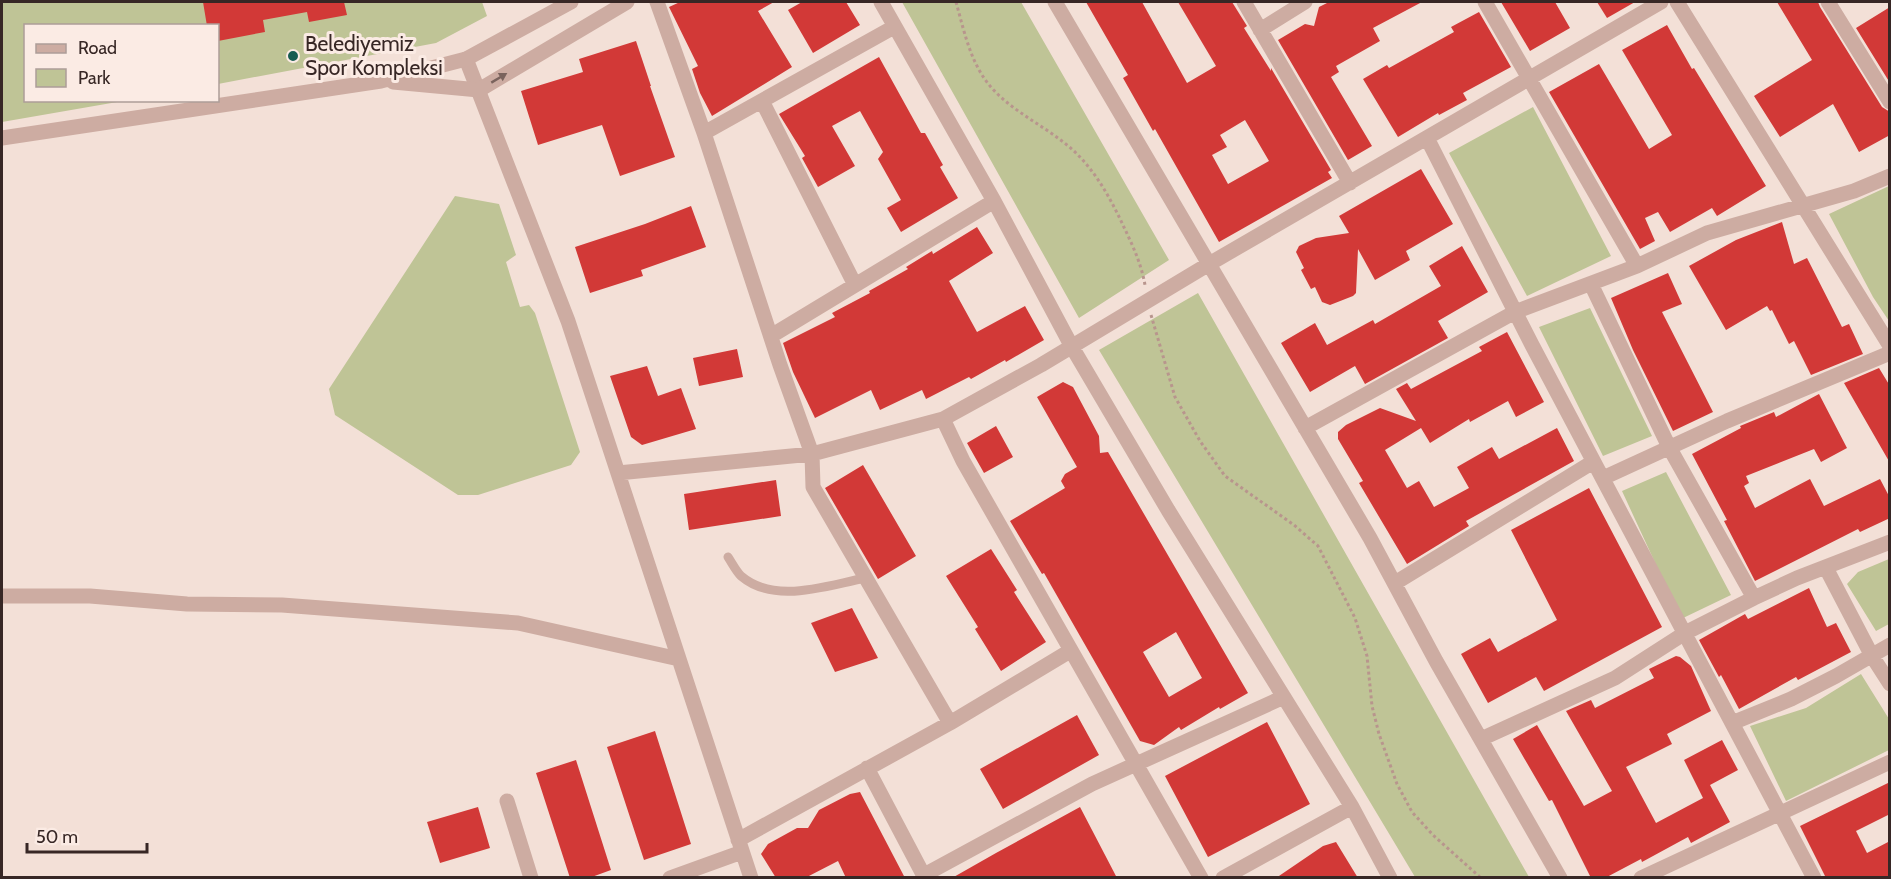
<svg xmlns="http://www.w3.org/2000/svg" width="1891" height="879" font-family="Cabin,sans-serif">
<rect width="100%" height="100%" fill="#f3e0d7"/>
<path fill="#bfc496" d="M2,2H482L487,16L436,43L218,84V26H26V100L123,101L2,122Z
M902,2H1021L1169,260L1079,318Z
M1533,107L1611,256L1527,296L1449,153Z
M1889,186V321L1873,297L1829,214Z
M455,196L499,204L516,255L506,262L520,307L529,305L535,313L580,452L571,465L478,495H458L335,415L329,389Z
M1198,293L1529,877H1415L1099,350Z
M1590,308L1652,436L1603,456L1539,327Z
M1666,472L1731,595L1681,619L1622,491Z
M1889,559V624L1876,631L1847,584L1858,572Z
M1861,674L1889,719V750L1786,801L1750,726L1806,708Z"/>
<path fill="#d23937" fill-rule="evenodd" d="M203,2H344L347,15L309,22L307,12L263,20L265,32L218,41V26H207Z
M680,2H774L758,11L792,67L712,116L700,93L692,69L698,66L669,7Z
M802,2H846L860,25L813,53L788,10Z
M1086,2H1142L1187,83L1216,66L1178,2H1232L1247,26L1244,28L1271,71V68L1331,170L1328,172L1332,178L1219,242L1155,129L1153,131L1123,78L1128,75ZM1245,120L1269,161L1228,184L1212,155L1227,147L1220,135Z
M1329,2H1422L1373,28L1380,41L1336,66L1339,72L1331,77L1372,146L1348,160L1278,40L1305,24L1314,26L1319,7Z
M1501,2H1555L1570,28L1530,51Z
M1597,2H1635L1607,18Z
M1777,2H1818L1820,7L1882,107L1890,112V135L1859,152L1833,104L1780,137L1754,96L1812,60Z
M1890,7V83L1856,28Z
M1479,12L1511,67L1463,93L1467,100L1439,115L1438,113L1398,137L1363,79L1387,65L1389,68L1454,32L1451,27Z
M1667,25L1692,69L1694,68L1766,186L1717,216L1712,208L1670,232L1658,212L1645,218L1655,241L1640,249L1549,92L1599,64L1649,149L1672,135L1622,50Z
M636,41L651,86H650L675,157L620,176L602,125L538,145L521,91L583,72L579,59Z
M879,57L921,133H925L943,165L940,167L958,198L901,232L887,208L901,200L878,159L883,152L860,111L832,126L855,166L818,187L802,158L805,156L779,114Z
M1421,169L1453,224L1406,251L1410,260L1375,280L1358,249L1356,293L1353,296L1330,305L1322,302L1315,287L1311,289L1301,270L1304,268L1296,252L1299,246L1316,238L1349,233L1339,216Z
M691,206L706,247L641,270L643,276L590,293L575,247L645,224Z
M1782,222L1794,264L1807,258L1842,327L1849,324L1863,354L1811,375L1794,341L1789,344L1772,310L1770,311L1767,306L1726,330L1689,266L1736,240Z
M977,227L993,253L949,281L977,332L1025,306L1044,340L1006,362L1005,360L971,379L969,377L926,399L922,390L880,410L871,390L815,418L793,372L783,343L835,317L832,313L870,293L869,291L908,269L906,267L932,251L933,254Z
M1462,246L1488,292L1438,321L1448,338L1365,384L1355,366L1310,392L1281,343L1315,323L1327,345L1373,320L1375,324L1441,286L1429,266Z
M1668,273L1682,304L1662,312L1713,412L1673,431L1633,350L1611,298Z
M1507,332L1544,402L1516,417L1508,401L1470,422L1469,419L1430,443L1421,428L1385,450L1407,488L1419,481L1434,507L1469,488L1457,467L1492,447L1499,459L1557,428L1574,461L1466,521L1469,526L1407,564L1359,483L1363,481L1338,439V432L1346,425L1380,408L1416,421L1396,389L1407,383L1411,389L1482,351L1479,347Z
M737,349L743,377L699,386L693,358Z
M647,366L658,396L681,388L696,429L642,445L631,437L610,376Z
M1879,368L1890,386V463L1844,383Z
M1063,382L1073,387L1099,436L1100,453L1108,452L1248,693L1220,709L1219,707L1181,730L1179,727L1154,745L1140,741L1044,573L1042,574L1010,521L1065,488L1061,481L1065,474L1077,467L1037,397ZM1176,632L1202,678L1169,697L1143,652Z
M1819,394L1847,448L1821,462L1814,449L1746,476L1749,483L1744,486L1755,508L1810,479L1824,506L1880,479L1890,498V518L1860,532L1858,529L1755,581L1724,521L1727,520L1692,454L1741,428L1740,426L1774,412L1776,417Z
M996,426L1013,457L984,473L967,443Z
M863,465L916,556L878,579L825,488Z
M776,480L781,516L689,530L684,494Z
M1589,488L1662,627L1544,691L1536,677L1488,703L1461,654L1490,638L1498,652L1557,620L1511,530Z
M991,549L1017,590L1014,592L1046,642L1001,671L975,629L978,627L946,576Z
M1809,588L1827,627L1836,623L1851,652L1798,680L1796,677L1739,709L1721,675L1719,677L1699,640L1745,614L1748,619Z
M852,608L878,658L835,672L811,623Z
M1676,656L1680,657L1691,666L1711,711L1667,734L1672,744L1626,767L1656,823L1703,798L1684,760L1722,740L1738,770L1710,785L1730,822L1691,843L1688,837L1642,862L1641,859L1605,878H1591L1552,800L1549,801L1513,739L1537,725L1584,806L1612,791L1566,711L1591,700L1595,708L1654,678L1649,669Z
M1077,715L1099,755L1003,809L980,769Z
M1267,722L1310,804L1208,857L1165,776Z
M655,731L691,844L644,860L607,747Z
M576,760L611,870L589,878H570L536,773Z
M1890,782V814L1856,831L1867,853L1890,841V878H1826L1800,826Z
M860,792L905,878H846L838,861L805,878H776L761,854L768,844L797,828H808L819,810L850,794Z
M478,807L490,848L440,863L427,822Z
M1080,807L1117,878H952L996,853Z
M1336,842L1358,878H1276L1323,846Z"/>
<g fill="none" stroke-linecap="round" stroke-linejoin="round">
<path stroke="#b8958d" stroke-width="3" stroke-dasharray="3 3" stroke-linecap="butt" d="M956,2C963,27 969,56 984,78C1003,106 1036,121 1062,141C1095,166 1112,201 1129,238C1136,253 1142,268 1145,285
M1151,315L1175,397L1200,441L1225,476L1294,525L1318,546L1355,618L1367,656L1372,706L1379,734L1397,784L1412,812L1433,835L1481,878"/>
<path stroke="#cdaca2" stroke-width="9" d="M728,557C732,563 736,571 741,576C775,605 827,585 866,578"/>
<path stroke="#cdaca2" stroke-width="15" d="M657,2L704,133L780,365L812,454L813,487L950,723
M881,2L994,201L1072,347L1168,510L1352,807L1390,878
M1055,2L1370,538L1436,661L1560,878
M1244,2L1350,183
M1485,2L1637,266
M1677,2L1890,346
M1828,2L1890,102
M1260,30L1305,2
M466,59L568,321L751,878
M762,101L855,285
M704,133L894,27
M1427,138L1532,345L1814,878
M1591,284L1669,447L1754,598
M771,336L994,201
M943,419L963,461L1201,878
M1305,428L1515,312L1637,266L1707,233L1854,191L1890,176
M618,473L812,454L943,419L1041,365L1209,264L1661,2
M1603,478L1727,421L1890,353
M1826,568L1872,656L1890,684
M1395,583L1593,462
M2,596H90L187,604L282,605L518,623L679,659
M1732,723L1791,699L1836,676L1890,645
M1481,739L1615,678L1685,633L1754,598L1797,578L1890,542
M867,768L925,878
M507,801L531,878
M738,840L950,723L1070,651
M924,875L1092,784L1284,697
M670,878L742,852
M1223,878L1352,807
M1641,878L1890,762"/>
<path stroke="#cdaca2" stroke-width="15" d="M393,82L479,90L627,2
M2,138L381,81L466,59L571,2"/>
</g>
<defs><path id="oneway-solid" d="M-6-.8H1V-3.2L6.5 0L1 3.2V.8H-6Z" transform="scale(1.5)"/></defs>
<use fill="#7a635d" href="#oneway-solid" transform="translate(499 78) rotate(-31)"/>
<circle fill="#175c51" stroke="#fbebe4" stroke-width="2" cx="293" cy="56" r="6"/>
<g text-anchor="middle" stroke-width="6" stroke-linejoin="round" paint-order="stroke">
<g font-size="21" fill="#372725" stroke="#fbebe4" text-anchor="start">
<text x="305" y="51">Belediyemiz<tspan x="305" dy="24">Spor Kompleksi</tspan></text>
</g>
</g>
<rect width="1891" height="879" fill="none" stroke="#372725" stroke-width="6"/>
<rect x="24" y="24" width="195" height="78" fill="#fbebe4" stroke="#ad9d98" stroke-width="1.5"/>
<rect x="36" y="44" width="30" height="9" fill="#cdaca2" stroke="#ad9d98" stroke-width="1.5"/>
<text x="78" y="54" font-size="18" fill="#372725">Road</text>
<rect x="36" y="69" width="30" height="18" fill="#bfc496" stroke="#ad9d98" stroke-width="1.5"/>
<text x="78" y="84" font-size="18" fill="#372725">Park</text>
<path d="M27 843v9h120v-9" fill="none" stroke="#372725" stroke-width="3"/>
<text x="36" y="843" font-size="18" fill="#372725" stroke="#fbebe4" stroke-width="4.5" paint-order="stroke">50 m</text>
</svg>
